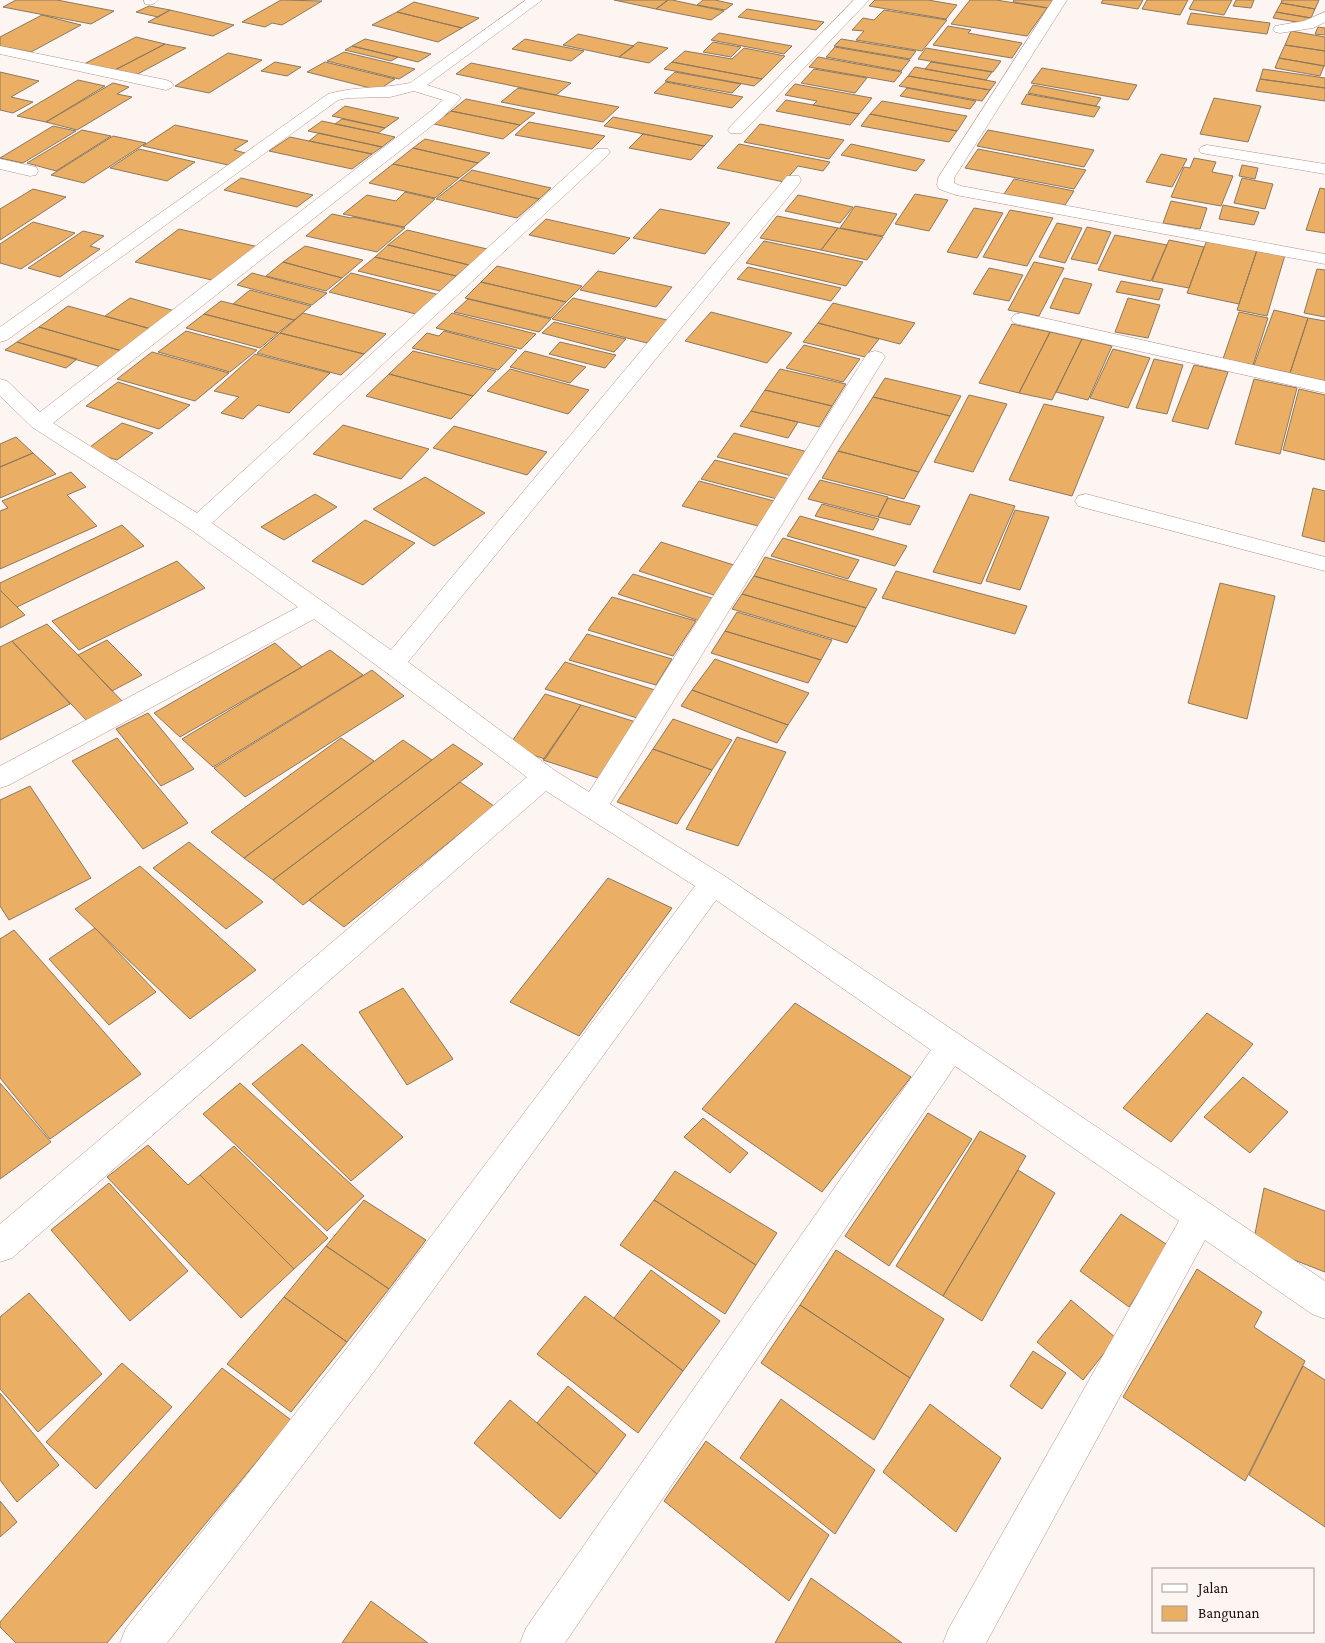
<svg xmlns="http://www.w3.org/2000/svg" width="1325" height="1643" font-family="'Crimson Pro',serif">
<rect width="100%" height="100%" fill="#fcf5f2"/>
<path fill="#eaaf64" stroke="#8d785e" d="M16,0H57L114,11L91,24L3,7Z
M281,0L322,1L282,25L272,23L265,27L242,22Z
M614,0H668L656,9Z
M668,0H672L724,11L711,20L656,9Z
M703,0H715L733,4L725,10L697,5Z
M875,0H928L957,5L946,19L869,6Z
M970,0H996L1047,8L1027,36L951,24Z
M1014,0H1054L1049,8L1013,2Z
M1103,0H1143L1138,9L1101,3Z
M1147,0H1188L1180,15L1142,9Z
M1194,0H1232L1224,15L1189,9Z
M1236,0H1254L1251,8L1233,6Z
M1282,0H1319L1315,9L1281,3Z
M414,2L479,18L462,28L397,12Z
M1281,3L1315,9L1311,18L1276,12Z
M149,6L170,10L158,17L136,12Z
M747,9L824,22L816,30L738,17Z
M170,10L234,25L213,36L148,22Z
M884,10L947,20L922,51L856,40L864,31L852,30L863,18L874,20Z
M397,12L462,28L438,42L372,25Z
M1276,12L1311,18L1308,24L1273,18Z
M1191,13L1270,23L1267,34L1187,24Z
M42,15L81,25L31,52L0,46V37Z
M948,26L971,30L968,33L1022,43L1012,58L933,45Z
M1318,27L1325,28V35L1315,34Z
M1291,31L1325,37V51L1285,45Z
M719,33L792,46L784,54L711,40Z
M578,34L634,46L619,57L563,45Z
M136,37L165,44L113,71L84,64Z
M365,39L431,54L418,62L352,46Z
M525,39L584,51L571,61L512,49Z
M841,39L916,51L910,59L834,46Z
M638,42L668,48L649,63L619,57Z
M713,42L741,47L731,57L703,52Z
M165,44L186,48L134,76L113,71Z
M1285,45L1325,51V66L1279,58Z
M352,46L398,57L391,61L345,50Z
M835,47L910,60L901,71L826,57Z
M744,48L785,56L762,79L672,62L685,51L732,59Z
M926,48L1001,61L993,72L918,59Z
M344,52L415,69L399,79L327,61Z
M228,53L262,60L209,93L175,86Z
M818,57L902,72L894,82L809,67Z
M1279,58L1324,66L1320,76L1275,68Z
M275,62L301,67L287,76L261,71Z
M325,62L395,79L378,90L307,72Z
M672,62L762,79L754,86L664,69Z
M931,62L992,72L986,80L925,69Z
M471,63L571,83L556,95L456,74Z
M915,67L996,82L990,90L908,76Z
M1042,68L1137,85L1128,100L1031,83Z
M814,69L867,78L855,93L801,83Z
M1263,69L1325,78V88L1260,79Z
M0,72L39,81L11,97L33,102L13,113L0,110Z
M675,72L741,84L732,93L665,81Z
M908,76L990,90L982,101L899,86Z
M1260,79L1325,88V101L1256,91Z
M78,80L105,86L46,122L17,116Z
M666,82L743,97L732,108L654,93Z
M113,83L129,87L117,94L132,97L77,130L46,122Z
M795,84L872,98L859,114L813,105L817,101L785,95Z
M1033,85L1101,98L1096,106L1028,93Z
M518,88L619,107L603,122L501,102Z
M907,88L976,101L970,109L900,96Z
M1027,94L1100,107L1094,117L1021,104Z
M1214,98L1261,106L1248,142L1200,134Z
M466,99L535,113L520,125L451,111Z
M786,100L813,105L859,114L850,125L776,111Z
M882,101L967,116L957,131L870,114Z
M345,106L399,118L385,128L332,116Z
M451,111L520,125L503,139L434,124Z
M870,114L957,131L949,142L861,126Z
M613,117L713,136L704,146L604,126Z
M342,119L385,128L378,133L335,124Z
M322,121L378,133L395,137L382,147L308,131Z
M529,122L605,136L592,149L515,135Z
M760,124L844,140L829,159L744,142Z
M175,125L248,141L234,150L245,153L228,165L143,146Z
M53,126L76,131L23,163L0,158Z
M82,130L111,136L56,171L27,163Z
M988,130L1094,150L1084,167L977,146Z
M319,133L382,147L372,154L309,141Z
M643,134L704,146L691,160L629,148Z
M113,136L146,143L84,183L51,175Z
M290,137L309,141L372,154L352,169L269,151Z
M425,139L490,153L478,163L413,148Z
M739,144L830,162L823,171L798,166L784,182L717,168Z
M851,144L925,160L916,171L841,155Z
M413,148L478,163L459,178L393,164Z
M139,149L195,162L167,181L110,168Z
M978,149L1086,170L1074,189L965,168Z
M1161,154L1187,159L1172,187L1146,182Z
M1194,158L1216,162L1212,172L1233,176L1221,206L1171,197L1184,167L1190,168Z
M393,164L459,178L435,198L369,183Z
M1242,165L1258,168L1255,179L1239,176Z
M472,170L551,188L539,199L460,180Z
M241,178L313,195L297,207L224,190Z
M1242,178L1273,184L1265,209L1234,203Z
M1014,179L1074,191L1065,205L1004,194Z
M460,180L539,199L517,218L436,199Z
M1320,188L1325,189V233L1306,230Z
M33,189L66,197L0,240V209Z
M405,192L435,199L404,227L343,214L367,195L396,201Z
M915,194L948,200L929,231L895,224Z
M798,195L853,207L840,223L785,211Z
M1171,201L1207,208L1200,229L1163,223Z
M1223,205L1259,212L1254,225L1219,219Z
M855,206L897,214L883,236L840,228Z
M974,208L1003,213L977,258L947,252Z
M660,209L730,223L705,254L633,238Z
M1010,210L1053,218L1027,266L983,257Z
M332,214L351,218L353,217L405,228L377,252L306,236Z
M777,216L838,228L821,250L760,238Z
M546,219L630,238L614,254L529,235Z
M33,222L75,233L21,269L0,263V244Z
M1057,223L1082,228L1065,263L1039,257Z
M1087,227L1111,232L1097,264L1071,259Z
M838,228L883,237L867,260L821,250Z
M179,229L259,247L216,281L135,262Z
M407,230L487,249L469,265L388,245Z
M83,231L104,236L90,246L100,249L60,277L28,268Z
M1115,235L1167,245L1151,281L1098,270Z
M1169,240L1204,247L1189,288L1152,281Z
M1207,240L1257,250L1239,304L1187,293Z
M764,241L863,262L846,286L746,263Z
M388,245L469,265L456,276L375,257Z
M305,246L363,260L342,278L283,262Z
M1257,250L1285,255L1267,316L1237,310Z
M375,257L456,276L440,291L358,271Z
M283,262L342,278L326,291L266,276Z
M1034,262L1064,268L1039,316L1008,310Z
M497,266L582,286L566,302L481,282Z
M748,267L841,288L831,301L737,279Z
M989,268L1023,275L1009,301L973,294Z
M1317,269L1325,270V317L1304,313Z
M598,271L672,287L656,307L580,290Z
M252,273L327,293L312,305L237,285Z
M351,273L440,295L420,315L329,292Z
M1064,278L1092,284L1079,314L1050,308Z
M1121,281L1163,289L1159,300L1116,292Z
M481,282L566,302L551,318L465,298Z
M250,290L311,306L294,320L233,304Z
M130,298L175,311L151,329L105,316Z
M573,298L667,320L647,343L552,319Z
M1128,298L1160,305L1148,338L1115,332Z
M468,299L551,319L539,332L454,312Z
M221,301L233,304L294,320L278,333L204,314Z
M833,303L915,323L900,344L818,323Z
M68,306L151,329L122,351L39,327Z
M1274,310L1308,318L1290,373L1254,365Z
M711,312L792,333L767,363L685,341Z
M1239,312L1268,318L1253,365L1223,359Z
M303,313L386,334L364,354L280,333Z
M452,313L536,334L521,349L436,328Z
M204,314L278,333L260,348L186,328Z
M1308,318L1325,321V381L1290,373Z
M554,322L626,339L614,352L542,333Z
M818,323L879,339L865,357L803,342Z
M1012,324L1050,332L1019,393L979,383Z
M39,327L122,351L101,367L17,342Z
M186,331L257,350L230,372L158,352Z
M444,331L517,350L498,370L412,348L427,333L439,336Z
M1050,332L1082,339L1052,400L1019,393Z
M280,333L364,354L341,375L257,353Z
M1082,339L1112,346L1088,400L1056,392Z
M17,342L77,359L66,368L5,350Z
M560,342L616,355L605,368L549,354Z
M804,345L860,359L843,382L786,368Z
M1113,349L1150,358L1128,408L1090,398Z
M413,351L496,371L473,396L389,374Z
M525,351L586,367L570,383L510,367Z
M152,352L229,373L195,401L117,379Z
M255,354L330,373L289,413L258,405L243,419L221,413L239,397L214,391Z
M1154,359L1183,365L1167,414L1136,408Z
M1194,365L1228,372L1208,429L1172,421Z
M510,369L589,390L568,414L487,391Z
M780,369L846,384L832,406L765,390Z
M389,374L473,396L451,419L366,396Z
M885,378L961,396L950,416L873,397Z
M1254,379L1297,388L1280,454L1235,444Z
M118,382L190,405L159,429L86,406Z
M1299,389L1325,395V460L1283,450Z
M765,390L832,406L819,427L751,411Z
M969,395L1007,404L973,472L934,462Z
M873,397L950,416L919,472L838,451Z
M1044,404L1104,417L1072,496L1009,480Z
M751,411L798,422L788,438L740,426Z
M122,423L153,433L117,460L86,450Z
M343,425L429,449L401,479L313,454Z
M454,426L547,452L527,475L433,448Z
M734,433L808,452L792,476L717,457Z
M16,437L33,453L0,467V444Z
M838,451L919,472L904,499L822,478Z
M33,453L56,474L0,498V467Z
M715,460L790,479L777,499L701,479Z
M71,472L86,487L67,495L97,526L0,569V511L8,508L2,501Z
M425,477L485,513L434,546L373,509Z
M820,480L888,497L878,517L808,499Z
M699,481L774,501L758,526L682,506Z
M1313,488L1325,491V542L1302,536Z
M315,494L337,507L284,540L261,527Z
M970,494L1015,506L981,584L933,572Z
M888,498L920,506L910,525L878,517Z
M822,504L879,519L873,530L815,516Z
M1015,510L1049,517L1020,590L986,581Z
M800,516L907,546L895,566L787,536Z
M365,520L415,543L363,585L312,561Z
M122,525L144,546L17,607L0,590V583Z
M783,538L859,560L848,579L771,556Z
M661,542L740,567L720,597L639,571Z
M765,557L877,589L866,608L754,576Z
M177,561L205,588L79,650L52,621Z
M896,571L1027,606L1015,634L882,598Z
M633,574L715,599L700,621L618,594Z
M754,576L866,608L856,627L742,594Z
M1220,583L1275,596L1247,719L1188,703Z
M0,590L25,615L0,628Z
M742,594L856,627L847,643L732,609Z
M612,597L696,621L673,656L588,630Z
M737,612L832,640L821,660L725,631Z
M47,624L78,655L123,702L87,721L12,641Z
M725,631L821,660L808,683L711,653Z
M587,634L672,659L656,685L569,660Z
M107,640L142,675L112,691L78,655Z
M12,641L70,704L0,740V647Z
M275,643L302,667L180,737L154,713Z
M330,650L363,675L213,767L182,739Z
M715,659L809,693L788,725L692,690Z
M565,662L655,690L637,718L545,689Z
M372,670L404,696L245,797L214,768Z
M692,690L788,725L777,743L681,706Z
M545,694L581,705L545,759L508,747Z
M581,705L636,722L601,779L543,760Z
M148,713L194,769L161,786L116,729Z
M673,719L732,740L712,770L653,749Z
M737,737L786,752L738,846L686,829Z
M117,738L188,823L143,849L72,761Z
M341,738L374,761L244,858L211,832Z
M403,740L432,760L273,880L244,858Z
M453,744L483,764L303,905L273,880Z
M653,749L712,770L677,824L617,802Z
M460,782L494,806L344,927L309,900Z
M30,786L91,878L9,920L0,906V800Z
M189,842L263,902L226,929L153,868Z
M140,866L256,970L190,1019L75,909Z
M608,878L672,908L579,1036L510,1002Z
M95,928L156,992L109,1025L49,959Z
M14,930L141,1074L50,1139L0,1078V939Z
M403,988L453,1059L407,1085L359,1012Z
M795,1003L911,1077L822,1192L702,1109Z
M1207,1013L1253,1044L1171,1142L1123,1108Z
M302,1044L403,1137L351,1181L252,1084Z
M1243,1077L1288,1112L1250,1153L1204,1117Z
M0,1083L51,1142L0,1179Z
M240,1083L364,1196L327,1231L203,1114Z
M928,1113L972,1139L889,1266L845,1236Z
M703,1118L748,1153L730,1173L684,1137Z
M980,1131L1026,1156L943,1296L896,1266Z
M148,1145L188,1185L200,1175L294,1269L241,1318L107,1177Z
M234,1146L328,1238L294,1269L200,1175Z
M1018,1170L1055,1193L982,1321L943,1296Z
M675,1171L777,1233L756,1265L654,1200Z
M109,1183L188,1271L130,1321L51,1230Z
M1264,1188L1325,1211V1272L1253,1244Z
M364,1200L426,1240L389,1289L326,1246Z
M654,1200L756,1265L725,1314L620,1245Z
M1121,1214L1169,1246L1129,1307L1080,1271Z
M326,1246L389,1289L347,1342L284,1297Z
M836,1250L944,1319L910,1378L800,1305Z
M1197,1269L1262,1312L1254,1327L1305,1361L1245,1481L1123,1397Z
M651,1270L720,1321L683,1371L614,1318Z
M29,1293L102,1374L38,1432L0,1389V1317Z
M585,1296L683,1371L638,1433L537,1354Z
M284,1297L347,1342L291,1412L227,1364Z
M1071,1300L1116,1338L1083,1380L1037,1342Z
M800,1305L910,1378L874,1440L761,1363Z
M1033,1351L1066,1373L1042,1409L1010,1386Z
M122,1363L172,1407L96,1489L46,1442Z
M1303,1366L1325,1380V1527L1249,1475Z
M222,1368L291,1420L107,1643H16L0,1627V1622Z
M568,1386L626,1435L597,1474L537,1423Z
M0,1393L59,1465L17,1502L0,1480Z
M781,1399L875,1470L835,1534L740,1458Z
M510,1400L597,1474L560,1519L474,1443Z
M930,1404L1001,1458L956,1532L883,1472Z
M706,1441L829,1535L789,1601L664,1501Z
M0,1501L17,1522L0,1537Z
M811,1578L902,1643H775Z
M371,1601L428,1643H342Z"/>
<g fill="none" stroke-linecap="round" stroke-linejoin="round">
<g stroke="#b69387" stroke-width="1">
<path id="minor" d="M144,0H158C154,5 151,5 145,4Z
M526,0H542L427,85L458,95L461,98L443,117L53,423L197,513L596,149H608L610,152L608,155L212,523L391,650L787,176H799L801,180L799,184L408,662L554,770L589,792L865,357L868,353L875,351L882,353L885,357L610,804L723,875L1325,1281V1319L1312,1314L1205,1240L986,1643H943L949,1628L1179,1221L955,1066L565,1643H520L526,1628L931,1050L716,900L372,1374L167,1643H120L126,1628L347,1348L695,886L546,791L12,1258L0,1262V1224L527,777L314,619L9,785L0,788V766L298,607L190,529L32,427L0,396V379L7,381L40,412L431,111L443,100L414,91L390,97L348,98L338,100L7,340L0,342V327L328,94C355,86 382,89 410,83Z
M854,0H869L742,133H730L728,130L730,127Z
M1053,0H1067L954,178V183L961,186L1325,254V264L956,195L939,189L937,185L938,178Z
M1325,12V22L1313,28L1280,33L1275,32L1273,29L1275,26L1304,21Z
M0,46L166,80L171,82L174,85L171,88L166,90L0,54Z
M1207,145L1325,164V174L1201,153L1199,150L1201,147Z
M0,159L36,167L38,171L36,175L30,176L0,169Z
M1021,313L1325,381V393L1014,323L1011,319L1014,315Z
M1086,494L1325,557V571L1078,506L1075,501L1078,496Z"/>
</g>
<use href="#minor" fill="#fff" fill-rule="evenodd"/>
</g>
<rect x="1152" y="1568" width="162" height="65" fill="#fcf5f2" stroke="#a29996"/>
<rect x="1162" y="1584" width="25" height="8" fill="#ffffff" stroke="#a29996"/>
<text x="1198" y="1593" font-size="15" fill="#1c100b">Jalan</text>
<rect x="1162" y="1606" width="25" height="15" fill="#eaaf64" stroke="#a29996"/>
<text x="1198" y="1618" font-size="15" fill="#1c100b">Bangunan</text>
</svg>
